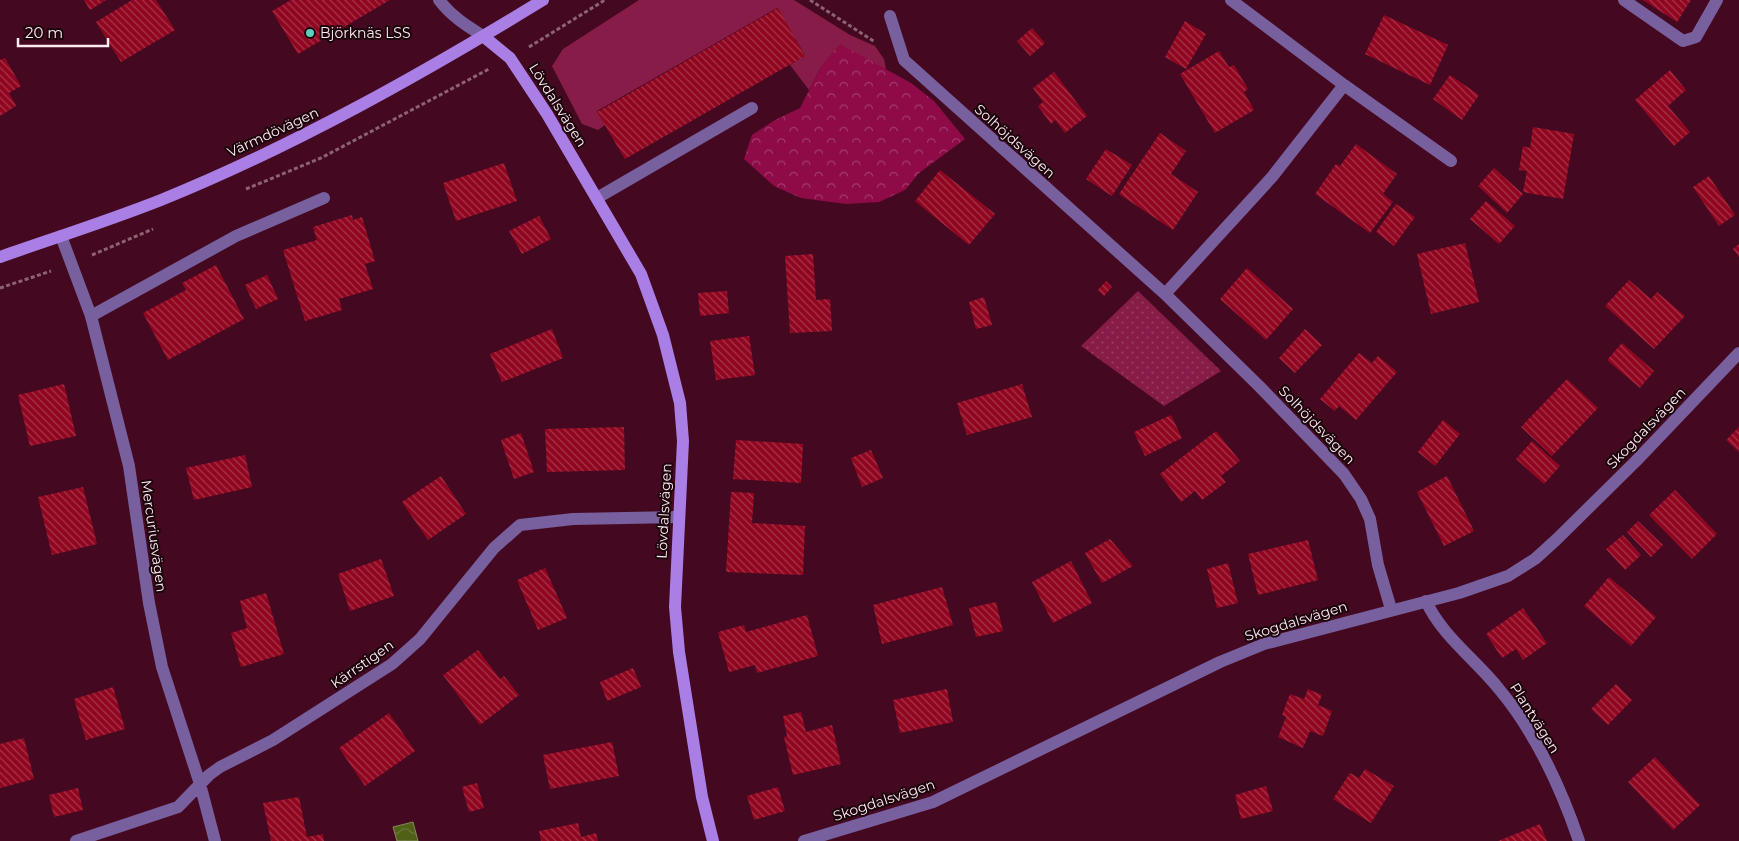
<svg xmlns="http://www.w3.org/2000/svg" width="1739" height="841" font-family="Montserrat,sans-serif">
<defs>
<pattern id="forest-crowns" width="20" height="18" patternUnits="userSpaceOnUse" patternTransform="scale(1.25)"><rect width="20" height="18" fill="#8e0b47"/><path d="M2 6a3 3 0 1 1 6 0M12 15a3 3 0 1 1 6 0" fill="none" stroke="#a43b6b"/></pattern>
<pattern id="park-dots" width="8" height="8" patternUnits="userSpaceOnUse" patternTransform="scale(1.25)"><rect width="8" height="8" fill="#861c47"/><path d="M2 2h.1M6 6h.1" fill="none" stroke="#983d62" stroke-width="1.8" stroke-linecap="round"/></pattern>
<pattern id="water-waves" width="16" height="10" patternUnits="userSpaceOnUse" patternTransform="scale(1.25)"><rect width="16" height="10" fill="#506017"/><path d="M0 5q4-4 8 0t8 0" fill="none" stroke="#6a7739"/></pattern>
<pattern id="building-back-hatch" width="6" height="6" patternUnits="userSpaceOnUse" patternTransform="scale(1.25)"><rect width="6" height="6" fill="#90051f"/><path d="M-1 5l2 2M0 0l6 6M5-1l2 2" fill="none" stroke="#a6364b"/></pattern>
</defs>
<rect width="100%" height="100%" fill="#440921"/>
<path fill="#861c47" d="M639,0H794L850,35L875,46L884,59L886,69L876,65H822L809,90L790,65L805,55L777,8L597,111L605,125L598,130L582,124L552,66L563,49Z"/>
<path fill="url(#forest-crowns)" d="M840,44L911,83L934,101L965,139L919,173L905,190L879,202L846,204L801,198L774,186L744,159L752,135L775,120L800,108L822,65Z"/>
<path fill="url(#park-dots)" d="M1138,291L1221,371L1164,406L1081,346Z"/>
<path fill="url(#water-waves)" stroke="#838a58" d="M413,822L418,841H397L393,827Z"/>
<path fill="url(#building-back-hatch)" d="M84,0H106L90,10Z
M132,0H156L175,30L121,62L96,22Z
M291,0H390L298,54L272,11Z
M1643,0H1691L1677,22Z
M778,8L805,56L625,159L597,112Z
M1384,15L1448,45L1430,85L1365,54Z
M1185,21L1206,34L1186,69L1165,57Z
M1032,28L1045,43L1030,56L1017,41Z
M1219,51L1229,67L1234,65L1248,89L1244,92L1254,110L1215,133L1180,74Z
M5,58L21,86L9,93L16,106L0,116V60Z
M1670,70L1686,90L1668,106L1690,132L1674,146L1635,100Z
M1054,72L1087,116L1065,133L1055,120L1051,124L1038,106L1043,102L1033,88Z
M1450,75L1479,95L1462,120L1433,99Z
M1533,127L1574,134L1563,199L1523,192L1527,171L1519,170L1523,146L1530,148Z
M1160,133L1186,151L1171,174L1198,192L1173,230L1119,194Z
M1356,144L1397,174L1383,194L1393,202L1370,233L1315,194L1336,164L1340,166Z
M1106,149L1132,165L1112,196L1086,179Z
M504,163L517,201L456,221L443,183Z
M1494,168L1523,194L1507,213L1478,186Z
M940,170L995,214L969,245L915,201Z
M1709,176L1735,215L1719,226L1693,187Z
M1486,201L1515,226L1499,244L1470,219Z
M1396,204L1415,217L1394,246L1376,232Z
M352,215L353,220L362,217L375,261L365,264L373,289L339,299L342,310L305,321L283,250L317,240L313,227Z
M539,216L551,239L522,254L509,231Z
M1465,243L1479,302L1431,314L1417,254Z
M1739,244V257L1733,249Z
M813,254L816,300L830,299L832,331L790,333L785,256Z
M216,265L244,319L168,360L143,313L186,290L182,283Z
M1247,268L1293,309L1266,340L1220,299Z
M267,275L278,299L256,309L245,285Z
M1629,280L1651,299L1657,292L1685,316L1654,349L1605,306Z
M1106,281L1112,287L1104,296L1098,290Z
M727,291L729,313L700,316L698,293Z
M984,297L992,325L976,329L969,302Z
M552,329L563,358L502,382L490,354Z
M1305,329L1322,345L1295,373L1279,358Z
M749,336L755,375L716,380L710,341Z
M1622,343L1654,371L1640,388L1607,360Z
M1359,353L1372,363L1378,356L1397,372L1356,420L1339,406L1335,411L1320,399Z
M1567,379L1598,408L1552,456L1521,427Z
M64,384L76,436L30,446L18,395Z
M1022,384L1032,417L967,435L957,403Z
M1171,415L1182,438L1145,456L1134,432Z
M1443,420L1460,434L1435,466L1418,452Z
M624,427L625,470L547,472L545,429Z
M1739,427V452L1726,440Z
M1216,431L1240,461L1221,476L1226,482L1202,500L1195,491L1181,502L1160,474Z
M521,433L534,472L514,479L501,440Z
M736,440L803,444L801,483L733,479Z
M1532,441L1560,466L1544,484L1516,459Z
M871,450L883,478L862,487L851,458Z
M245,455L252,487L194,500L186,468Z
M441,476L466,514L428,540L402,502Z
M1447,476L1474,531L1444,546L1417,492Z
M83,487L97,544L52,555L38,497Z
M1675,490L1717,534L1692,559L1649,515Z
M731,492L754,493L752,523L805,526L803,575L726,572Z
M1638,521L1663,545L1651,557L1627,532Z
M1623,535L1641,555L1625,570L1606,549Z
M1110,539L1133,566L1102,583L1085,553Z
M1308,540L1318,580L1258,595L1248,554Z
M381,559L394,596L350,611L338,574Z
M1071,561L1092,603L1053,623L1032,582Z
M1228,563L1238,603L1217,608L1207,569Z
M545,568L567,618L538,630L517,580Z
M1609,577L1656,617L1631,646L1584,606Z
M942,587L953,625L882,644L873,605Z
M266,593L284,654L241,667L231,633L247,628L240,601Z
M996,602L1003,631L976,637L969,608Z
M1523,608L1547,643L1523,660L1516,649L1502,658L1486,634Z
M807,615L818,656L757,673L755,665L729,672L718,632L744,625L746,632Z
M478,650L500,679L504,676L519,695L480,725L443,675Z
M633,668L641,687L607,701L600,682Z
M1616,684L1632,700L1608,725L1591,709Z
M113,687L125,729L86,740L74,699Z
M947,689L953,722L900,733L893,700Z
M1308,689L1322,695L1318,705L1332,711L1323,736L1310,731L1303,748L1278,737L1286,717L1282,715L1290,694L1304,699Z
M801,712L806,732L832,725L841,764L793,775L784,737L787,736L783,716Z
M389,713L415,751L365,786L339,748Z
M24,738L34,779L0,788V744Z
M612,742L619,776L550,789L543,755Z
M1655,757L1700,805L1673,830L1628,782Z
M1365,769L1394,786L1371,823L1333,799L1350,773L1359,778Z
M477,783L484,808L469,812L462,787Z
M1266,786L1273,811L1241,819L1235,795Z
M778,787L785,811L754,820L747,796Z
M78,788L83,810L54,817L49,795Z
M299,797L307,837L323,834L324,841H271L263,803Z
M578,823L581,837L596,833L598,841H541L539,831Z
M1540,824L1547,841H1498Z"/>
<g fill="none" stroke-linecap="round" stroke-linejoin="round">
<path stroke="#8d6373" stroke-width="3" stroke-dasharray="4 2.5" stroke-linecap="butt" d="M810,0L875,42
M529,47L605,0
M246,189L321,158L489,69
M92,255L153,229
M0,288L51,271"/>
<path stroke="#785f9e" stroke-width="12" d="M1624,0L1683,41L1696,37L1717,0
M597,198L752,108
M91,316L236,236L324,198"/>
<path stroke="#785f9e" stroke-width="12" d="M439,0C451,16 467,26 483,36
M1231,0L1344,85L1451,161
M890,16L904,60L1165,294L1259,386L1344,474L1361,499L1370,519L1378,565L1391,609
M61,236L91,316L129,466L149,603L162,667L200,784L215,841
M1165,294L1272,177L1344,85
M1426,601C1442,636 1475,659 1499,689C1535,732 1561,788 1579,841
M76,841L178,807L209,775L220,767L273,740L392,664L420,639L494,548L520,525L573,519L678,517
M804,841L933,802L1220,662L1264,644L1459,593L1508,576L1535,559L1557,539L1636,461L1739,353"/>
<path stroke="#a97ee5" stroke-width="12" d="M483,36L510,58L547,114L641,274L663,335L680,403L683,441L675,607L679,652L702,797L713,841
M0,257C54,238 108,221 161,200C294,146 420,75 543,0"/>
</g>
<circle fill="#5bcebc" stroke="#1c040c" stroke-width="2" cx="310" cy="33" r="5"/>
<g text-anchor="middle" stroke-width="4" stroke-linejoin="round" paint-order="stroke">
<g font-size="14" fill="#fbebef" stroke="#1c040c" text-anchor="start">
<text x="320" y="38">Björknäs LSS</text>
</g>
<g font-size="14" fill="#fbebef" stroke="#1c040c">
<text transform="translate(558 105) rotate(58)" y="5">Lövdalsvägen</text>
<text transform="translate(273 132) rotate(-25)" y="5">Värmdövägen</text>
<text transform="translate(1015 141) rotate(42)" y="5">Solhöjdsvägen</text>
<text transform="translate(1317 425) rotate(46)" y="5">Solhöjdsvägen</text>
<text transform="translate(1646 428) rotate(-46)" y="5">Skogdalsvägen</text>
<text transform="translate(664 511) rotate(-87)" y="5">Lövdalsvägen</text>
<text transform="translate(154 536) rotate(82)" y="5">Mercuriusvägen</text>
<text transform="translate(1296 621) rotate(-17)" y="5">Skogdalsvägen</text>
<text transform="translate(362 664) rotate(-35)" y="5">Kärrstigen</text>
<text transform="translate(1535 718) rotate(58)" y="5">Plantvägen</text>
<text transform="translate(884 800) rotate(-18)" y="5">Skogdalsvägen</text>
</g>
</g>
<path d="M18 38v8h90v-8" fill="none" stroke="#fbebef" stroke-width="2.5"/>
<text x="25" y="38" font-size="15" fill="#fbebef" stroke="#1c040c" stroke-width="4" paint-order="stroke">20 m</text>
</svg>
